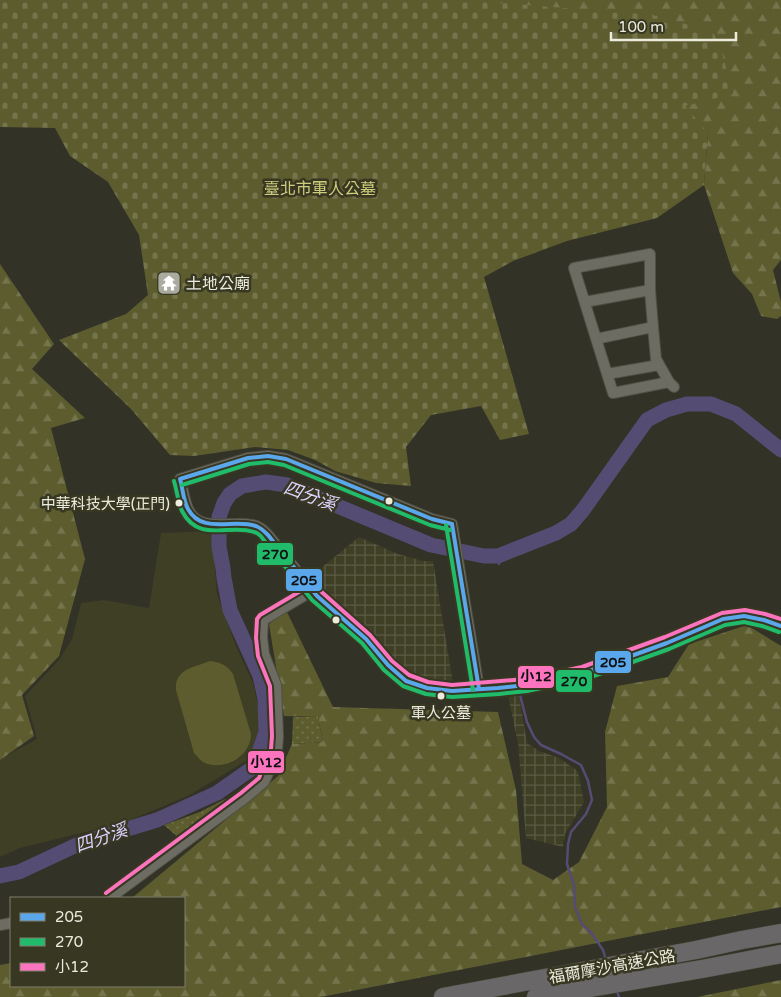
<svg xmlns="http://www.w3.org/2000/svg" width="781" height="997" font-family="'Varela Round','Noto Sans TC',sans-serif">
<defs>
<pattern id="industrial-grid" width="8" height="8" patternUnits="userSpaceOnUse" patternTransform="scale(1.25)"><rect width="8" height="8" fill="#3e3f24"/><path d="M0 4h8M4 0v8" fill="none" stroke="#5a5b43"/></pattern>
<pattern id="green-dots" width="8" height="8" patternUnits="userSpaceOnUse" patternTransform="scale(1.25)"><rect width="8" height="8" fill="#5c5c2f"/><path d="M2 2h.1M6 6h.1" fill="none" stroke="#74744d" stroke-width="1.8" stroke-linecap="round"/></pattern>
<pattern id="forest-firs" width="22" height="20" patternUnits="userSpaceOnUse" patternTransform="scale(1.25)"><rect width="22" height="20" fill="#5c5c2f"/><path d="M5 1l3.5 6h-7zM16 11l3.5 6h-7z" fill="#74744d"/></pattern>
<pattern id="cemetery-stones" width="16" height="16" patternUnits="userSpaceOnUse" patternTransform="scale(1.25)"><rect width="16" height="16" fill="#5c5c2f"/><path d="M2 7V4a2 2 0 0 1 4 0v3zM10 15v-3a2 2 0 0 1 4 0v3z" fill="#74744d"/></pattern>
</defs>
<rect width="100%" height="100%" fill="#323227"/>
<path fill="#3e3f24" d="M212,531L217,594L236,646L253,683L259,709V728L251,758L188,796L123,823L20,848L0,857V759L37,739L25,696L59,660L72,639L81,603L104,600L149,608L161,533Z"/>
<path fill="url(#industrial-grid)" d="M359,537L398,554L423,561H433L453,683L429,681L408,673L391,659L369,634L329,599L310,577Z
M513,695L519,696L527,743L539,751L559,758L578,771L584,802L565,834L563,847L526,838L518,743L508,696Z"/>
<path fill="url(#green-dots)" d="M293,717H318L323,742L292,744Z
M225,799L228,805L181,840L164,825L200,812Z"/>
<path fill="url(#forest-firs)" d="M463,0H781V260L773,270L781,302V316L777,319L761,316L752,294L733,273L704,185L708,133L467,1Z
M0,264L54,344L32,369L85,418L51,428L85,559L59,656L22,695L34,736L0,760Z
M286,610L333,707L498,712L516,790L522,864L553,880L579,862L607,807L605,732L617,686L668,677L689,644L747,625L781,646V907L321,997H0V965L11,963V986H184V898H132L278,776L292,744L323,742L318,717L284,716L269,624Z
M781,980V997H697Z"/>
<path fill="url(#cemetery-stones)" d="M0,0H463L642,14L665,17L714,34L722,53L733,94L685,106L708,133L704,185L657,218L567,241L513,261L484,277L529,434L500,440L481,406L431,415L406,447L411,486L376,483L335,471L315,460L288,450L255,447L194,456L170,455L131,409L59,340L126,314L148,295L139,235L108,182L70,156L55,128L0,127Z"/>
<path fill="#5c5c2f" d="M210,661C220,662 227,665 233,674L251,734C251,757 223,772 203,762C200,760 197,756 194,753L176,690C174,669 195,667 210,661Z"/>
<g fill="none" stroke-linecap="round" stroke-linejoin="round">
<path stroke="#554c74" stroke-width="2.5" d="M498,556L499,564
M520,695L527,722L534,737L541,745L561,754L581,765L588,781L592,800L586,814L571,832L568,844L567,864L574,885L575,907L582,924L593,935L603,950L606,960
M616,989L619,997"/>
<path stroke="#554c74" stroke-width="15" d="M0,876L19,872L81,843L157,820L217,793L254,767L266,732L265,699L260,676L230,610L224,578L223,568L219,547V517L224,503L230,494L242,486L266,482L287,485L431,545L484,556H498L556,533L571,524L583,510L647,420L666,410L687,404H711L736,414L781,450"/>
<g stroke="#505045" stroke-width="12">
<path id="minor" d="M585,302L650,290
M596,339L653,327
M607,374L659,365
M669,382L613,393L574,268L650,254V290L653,327L656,359L669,382L674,387
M479,689L452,524L432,519L286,459L268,456L248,458L180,479C183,489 184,500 188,509C199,534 232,520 252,525C259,526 263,530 268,535L317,596L366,639L388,665L406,681L427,688L452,691L498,688L526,685L584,673L667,643L723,619L744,616L764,620L781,626
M110,898L245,798L264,782L271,767L277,750L278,736L276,685L264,654L262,637L263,620L312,591
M0,925L11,923"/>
</g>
<g stroke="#505045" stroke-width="19">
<path id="motorway" d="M443,997L696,950L742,940L781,933
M536,997L702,969L781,954"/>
</g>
<use href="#minor" stroke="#6c6c63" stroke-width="10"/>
<use href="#motorway" stroke="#696768" stroke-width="18"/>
<g stroke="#373722" stroke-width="8">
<path id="bus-1" d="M180,479C183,489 183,500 188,509C202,535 234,518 256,526C261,528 264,531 268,535L317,596L366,639L388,665L406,681L427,688L452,691L498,688L526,685L584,673L667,643L723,619L744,616L764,620L781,626
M180,479L248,458L268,456L286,459L432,519L452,524
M452,524L479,689"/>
</g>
<g stroke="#373722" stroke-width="8">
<path id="bus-2" d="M174,481C177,491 178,502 182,511C199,544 230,523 254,532C258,533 261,536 263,539L312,600L362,643L384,670L403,686L426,694L452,697L499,694L527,691L585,679L669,649L725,625L744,622L762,626L779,632
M182,485L249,464L268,462L284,465L430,525L450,530
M446,525L473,690"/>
</g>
<g stroke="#373722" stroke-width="8">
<path id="bus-3" d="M316,587L370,635L392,661L409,675L428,682L452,685L525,679L582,667L665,637L722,613L745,610L765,614L781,619
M106,893L241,793L259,778L271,749L272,736L270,686L258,656L256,638L257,619L260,615L309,586"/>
</g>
<use href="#bus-1" stroke="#5aa8eb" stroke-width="4"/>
<use href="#bus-2" stroke="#20bc6c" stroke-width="4"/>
<use href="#bus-3" stroke="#fc73be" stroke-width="4"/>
</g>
<defs>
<g id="temple-square" transform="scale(1.25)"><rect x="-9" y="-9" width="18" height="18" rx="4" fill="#aaaa9e" stroke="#373722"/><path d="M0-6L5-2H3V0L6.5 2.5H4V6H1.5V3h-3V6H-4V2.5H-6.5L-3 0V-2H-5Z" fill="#fff"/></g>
</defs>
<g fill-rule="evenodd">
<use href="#temple-square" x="169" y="283"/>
</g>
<g fill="#ebebde" stroke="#373722" stroke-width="2">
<circle cx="389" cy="501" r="4.5"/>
<circle cx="179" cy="503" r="4.5"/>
<circle cx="336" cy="620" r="4.5"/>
<circle cx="441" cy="696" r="4.5"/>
</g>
<g text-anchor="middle" stroke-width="5" stroke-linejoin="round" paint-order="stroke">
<g font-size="15" fill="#ebebde" stroke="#373722" text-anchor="end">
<text x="170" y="509">中華科技大學(正門)</text>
<text x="441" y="718" text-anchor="middle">軍人公墓</text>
</g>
<g font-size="16" fill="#cccd7c" stroke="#373722">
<text x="320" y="194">臺北市軍人公墓</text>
</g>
<g font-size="16" fill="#ebebde" stroke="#373722" text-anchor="start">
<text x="186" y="289">土地公廟</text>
</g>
<g font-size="16" fill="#ebebde" stroke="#373722">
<text transform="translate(612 966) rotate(-10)" y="6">福爾摩沙高速公路</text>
</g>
<g font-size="18" font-style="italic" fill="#dbd2ff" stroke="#373722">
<text transform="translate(310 496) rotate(20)" y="6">四分溪</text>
<text transform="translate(101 838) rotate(-19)" y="6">四分溪</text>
</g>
</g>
<g stroke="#373722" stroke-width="2">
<rect x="256" y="542" width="38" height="24" rx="5" fill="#20bc6c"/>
<rect x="285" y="568" width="38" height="24" rx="5" fill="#5aa8eb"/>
<rect x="594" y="650" width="38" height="24" rx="5" fill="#5aa8eb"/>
<rect x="517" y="665" width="38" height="24" rx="5" fill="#fc73be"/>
<rect x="555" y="669" width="38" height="24" rx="5" fill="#20bc6c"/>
<rect x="247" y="750" width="38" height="24" rx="5" fill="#fc73be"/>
</g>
<g font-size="14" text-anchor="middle" font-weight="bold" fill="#111">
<text x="275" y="559">270</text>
<text x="304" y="585">205</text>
<text x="613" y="667">205</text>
<text x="536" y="681">小12</text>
<text x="574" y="686">270</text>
<text x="266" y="767">小12</text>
</g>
<rect x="10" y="897" width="175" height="90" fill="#373722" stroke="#7f7f6d"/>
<rect x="20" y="913" width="25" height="8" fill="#5aa8eb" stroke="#7f7f6d"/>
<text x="55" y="922" font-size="15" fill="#ebebde">205</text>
<rect x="20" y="938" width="25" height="8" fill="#20bc6c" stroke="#7f7f6d"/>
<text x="55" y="947" font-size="15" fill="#ebebde">270</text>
<rect x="20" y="963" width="25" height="8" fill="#fc73be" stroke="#7f7f6d"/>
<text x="55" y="972" font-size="15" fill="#ebebde">小12</text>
<path d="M611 32v8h125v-8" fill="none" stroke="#ebebde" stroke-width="2.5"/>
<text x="618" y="32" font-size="15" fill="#ebebde" stroke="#373722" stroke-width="4" paint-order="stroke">100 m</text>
</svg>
